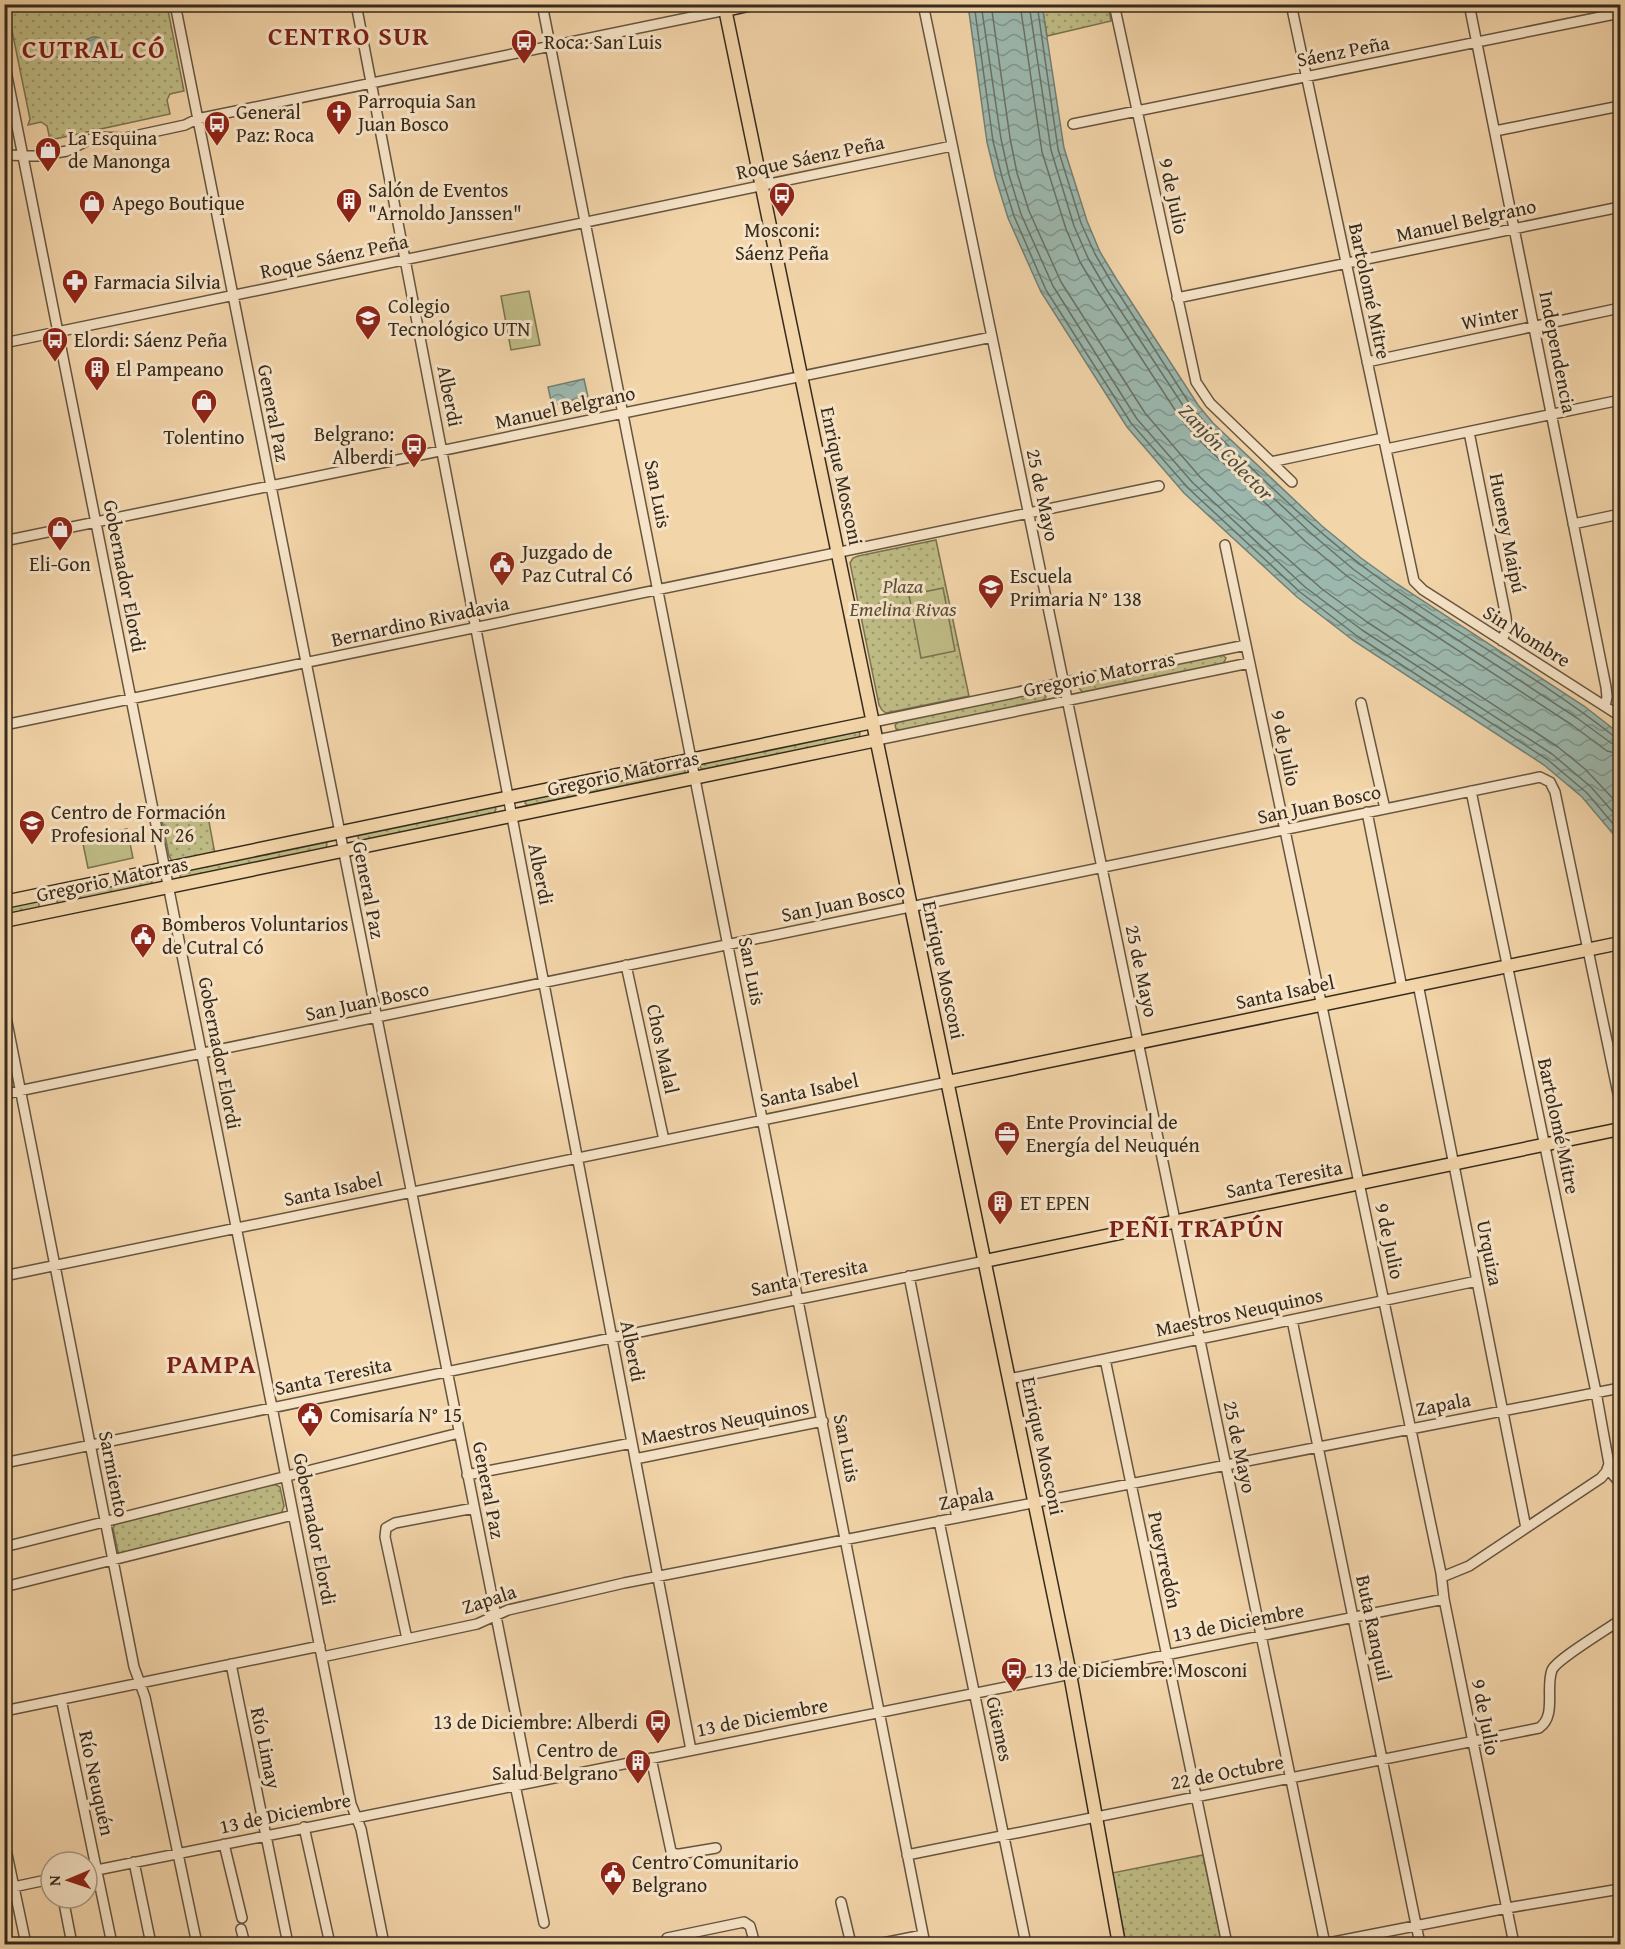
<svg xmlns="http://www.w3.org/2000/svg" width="1625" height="1949" font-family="'Gentium Book Plus',serif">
<defs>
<pattern id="grass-dots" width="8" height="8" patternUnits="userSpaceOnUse" patternTransform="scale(1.5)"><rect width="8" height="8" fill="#bfbc85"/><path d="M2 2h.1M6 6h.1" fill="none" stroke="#9c996c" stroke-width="1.8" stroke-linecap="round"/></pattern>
<pattern id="water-waves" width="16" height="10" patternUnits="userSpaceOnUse" patternTransform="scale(1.5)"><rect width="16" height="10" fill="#9cb8ae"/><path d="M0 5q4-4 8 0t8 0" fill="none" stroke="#80968d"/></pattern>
</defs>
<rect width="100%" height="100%" fill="#f3d5aa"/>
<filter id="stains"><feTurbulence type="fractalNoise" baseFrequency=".00333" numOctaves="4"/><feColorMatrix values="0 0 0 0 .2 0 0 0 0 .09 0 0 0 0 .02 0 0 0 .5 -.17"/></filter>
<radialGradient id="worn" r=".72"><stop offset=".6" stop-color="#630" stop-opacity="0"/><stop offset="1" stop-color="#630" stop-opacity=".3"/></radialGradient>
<path fill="url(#grass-dots)" stroke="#7a7350" stroke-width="1.5" d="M4,5H167L184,91L170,94L167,100L170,114L50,140L47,126L41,122L28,125L30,119L8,11L5,8Z
M1042,5H1108L1111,21L1047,36Z
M936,540L969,696L886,713L882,710L879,705L850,563L853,558L858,556Z
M1221,654L1226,658L1223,664L1084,694L1079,688L1082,683Z
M1042,691L1046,697L1041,702L902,731L896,729L895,725L900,721Z
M856,730L860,733L859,738L704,771L700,767L701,762Z
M682,766L685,767V774L529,807L525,803L526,798Z
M494,806L496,809L493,815L362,842L358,838L359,834Z
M207,811L215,854L172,861L169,856L162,820Z
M325,841L327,844L326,849L182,878L180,876L181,871Z
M150,877L152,882L149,886L58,904L56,899L57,896Z
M37,900L39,903V908L5,915V906Z
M274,1484L280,1487L284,1506L281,1514L122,1554L118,1552L113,1528L116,1523Z
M1203,1855L1222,1944H1126L1112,1873Z"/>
<path fill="#bfbc85" stroke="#7a7350" stroke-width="1.5" d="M529,291L540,345L511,350L501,296Z
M943,588L955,651L921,658L909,595Z
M127,829L133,858L88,868L82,839Z"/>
<path fill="url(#water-waves)" stroke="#737f74" stroke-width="1.5" d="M968,5H1042L1064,148L1087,221L1100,252L1117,280L1198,405L1213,423L1322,526L1361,558L1397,584L1584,706L1620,734V842L1582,797L1544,765L1354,641L1297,597L1184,493L1127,427L1041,292L1008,218L996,179L987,142Z
M83 49a12 12 0 1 1 24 0a12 12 0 1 1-24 0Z
M584,379L588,397L552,405L548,387Z"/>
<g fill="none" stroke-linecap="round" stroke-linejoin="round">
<path stroke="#697165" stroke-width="1.5" d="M974,4L993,141L1002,177L1014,216L1046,290L1131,423L1188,488L1300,592L1357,636L1548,760L1587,793L1620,832
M981,4L1001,139L1009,175L1021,214L1053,286L1137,419L1193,483L1305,587L1362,630L1552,754L1591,787L1620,820
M991,4L1010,138L1017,173L1029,211L1061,282L1145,413L1200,477L1256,531L1322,589L1367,622L1558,747L1585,769L1620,806
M1020,4L1042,152L1066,229L1080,262L1098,292L1181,419L1198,439L1306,542L1347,576L1384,602L1572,725L1607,751L1620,754
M1029,4L1051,150L1074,226L1088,258L1105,287L1188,413L1204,433L1313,535L1353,569L1389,595L1577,718L1611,743L1620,745
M1037,4L1058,149L1081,223L1095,254L1112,283L1193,409L1209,427C1264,480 1318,535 1380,579C1456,634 1541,678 1615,737H1620"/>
<g stroke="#655540" stroke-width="12">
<path id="minor" d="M175,4L529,1782
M356,4L691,1750
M542,4L925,1944
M923,4L1325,1944
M1114,4L1196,382L1210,403L1292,482
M1291,4L1414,581L1423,590L1620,716
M1469,4L1606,687L1607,697L1605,706
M4,61L351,1804L361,1829L384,1944
M1073,124L1620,13
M1495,131L1620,106
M4,155L38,156L67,151L95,137L125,138L185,125L197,119L726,10
M1177,298L1620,207
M4,343L952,146
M1367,362L1620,308
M1469,432L1506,617L1507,628L1502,641
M1386,449L1620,400
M1271,462L1383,438
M1573,524L1620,514
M4,541L992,337
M1225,545L1441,1573L1444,1599L1514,1944
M1361,703L1385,809
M873,722L1246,645
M4,725L1159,486
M877,740L1249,663
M1367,812L1402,988
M626,965L664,1140
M1418,984L1526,1528
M4,1007L134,1667L145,1697L197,1944
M4,1094L1540,777L1550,782L1555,792L1620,1103
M4,1276L948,1082
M909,1276L957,1518
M1292,1320L1420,1944
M1105,1359L1227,1944
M1009,1379L1477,1281
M635,1459L823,1421
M4,1463L985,1261
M1608,1469L1620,1483
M467,1475L632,1443
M939,1521L1026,1944
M4,1547L459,1433
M1442,1577L1469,1566L1601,1478L1606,1472L1609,1464L1596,1392L1471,791
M4,1587L293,1515
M407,1639L385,1537L386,1528L395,1523L474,1508
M322,1657L477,1624L508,1610L624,1583L1620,1388
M231,1664L288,1944
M61,1699L112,1944
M4,1711L320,1646
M651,1758L671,1851L675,1854H680L716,1848
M515,1785L544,1923
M304,1827L330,1944
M4,1840L26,1944
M224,1844L242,1918
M907,1855L1539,1728C1557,1716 1545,1688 1552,1670C1557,1659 1608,1629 1620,1620
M134,1862L151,1944
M87,1872L1444,1599
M4,1889L51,1879
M63,1898L72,1944
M841,1902L851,1944
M241,1929L245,1944
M667,1938L744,1922L750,1926L755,1944
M878,1944L923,1935
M1323,1944L1507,1908L1620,1889"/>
</g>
<g stroke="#362a1c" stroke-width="15">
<path id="major" d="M724,4L1070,1674L1119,1944
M726,10L752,4
M4,902L873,722
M4,921L877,740
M948,1082L1620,943
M985,1261L1620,1129"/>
</g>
<use href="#minor" stroke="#f7e4c8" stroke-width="9"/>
<use href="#major" stroke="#f3d5aa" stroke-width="12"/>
</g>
<defs>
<g id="bus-pin" transform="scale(1.35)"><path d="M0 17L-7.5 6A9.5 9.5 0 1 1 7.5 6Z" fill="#8f2418" stroke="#f7e4c8"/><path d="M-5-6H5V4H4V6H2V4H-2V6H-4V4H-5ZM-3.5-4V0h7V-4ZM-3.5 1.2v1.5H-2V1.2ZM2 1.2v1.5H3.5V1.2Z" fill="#fff"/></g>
<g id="church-pin" transform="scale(1.35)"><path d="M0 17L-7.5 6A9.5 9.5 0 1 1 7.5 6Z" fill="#8f2418" stroke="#f7e4c8"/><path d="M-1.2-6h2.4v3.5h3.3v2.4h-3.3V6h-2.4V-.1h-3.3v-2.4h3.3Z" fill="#fff"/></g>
<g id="shop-pin" transform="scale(1.35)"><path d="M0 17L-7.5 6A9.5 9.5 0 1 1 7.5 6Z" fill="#8f2418" stroke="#f7e4c8"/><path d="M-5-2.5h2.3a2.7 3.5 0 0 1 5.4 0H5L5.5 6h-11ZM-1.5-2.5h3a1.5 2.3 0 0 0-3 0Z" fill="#fff"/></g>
<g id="building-pin" transform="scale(1.35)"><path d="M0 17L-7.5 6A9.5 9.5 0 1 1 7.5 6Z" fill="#8f2418" stroke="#f7e4c8"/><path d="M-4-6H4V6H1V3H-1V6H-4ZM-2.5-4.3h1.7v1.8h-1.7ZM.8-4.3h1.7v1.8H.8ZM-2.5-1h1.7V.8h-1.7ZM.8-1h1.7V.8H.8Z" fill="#fff"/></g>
<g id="pharmacy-pin" transform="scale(1.35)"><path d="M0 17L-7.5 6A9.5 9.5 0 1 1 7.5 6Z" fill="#8f2418" stroke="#f7e4c8"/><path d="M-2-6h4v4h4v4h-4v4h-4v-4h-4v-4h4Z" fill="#fff"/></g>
<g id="school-pin" transform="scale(1.35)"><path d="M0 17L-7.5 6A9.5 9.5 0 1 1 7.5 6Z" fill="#8f2418" stroke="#f7e4c8"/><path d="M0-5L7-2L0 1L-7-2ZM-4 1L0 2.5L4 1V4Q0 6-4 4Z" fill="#fff"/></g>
<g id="civic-pin" transform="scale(1.35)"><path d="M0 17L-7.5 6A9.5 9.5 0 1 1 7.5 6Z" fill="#8f2418" stroke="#f7e4c8"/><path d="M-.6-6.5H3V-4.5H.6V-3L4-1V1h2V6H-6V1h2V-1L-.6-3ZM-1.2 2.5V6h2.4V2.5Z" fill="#fff"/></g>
<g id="university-pin" transform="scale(1.35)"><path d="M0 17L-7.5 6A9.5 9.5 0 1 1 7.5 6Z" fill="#8f2418" stroke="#f7e4c8"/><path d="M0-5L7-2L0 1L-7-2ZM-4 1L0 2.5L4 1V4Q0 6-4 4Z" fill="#fff"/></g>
<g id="office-pin" transform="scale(1.35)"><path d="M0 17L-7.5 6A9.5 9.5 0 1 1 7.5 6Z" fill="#8f2418" stroke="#f7e4c8"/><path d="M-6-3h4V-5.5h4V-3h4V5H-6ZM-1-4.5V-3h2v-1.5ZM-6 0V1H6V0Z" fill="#fff"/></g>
</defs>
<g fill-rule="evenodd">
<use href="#bus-pin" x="524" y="42"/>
<use href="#church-pin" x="339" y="113"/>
<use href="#bus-pin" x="217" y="124"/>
<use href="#shop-pin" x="48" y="150"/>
<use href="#bus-pin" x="782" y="195"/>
<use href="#building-pin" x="349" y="201"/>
<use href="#shop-pin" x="92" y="203"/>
<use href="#pharmacy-pin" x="75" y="282"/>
<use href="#school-pin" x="368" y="318"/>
<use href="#bus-pin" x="55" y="340"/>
<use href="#building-pin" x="97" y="369"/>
<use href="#shop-pin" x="204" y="402"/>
<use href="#bus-pin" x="414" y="446"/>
<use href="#shop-pin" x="60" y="529"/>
<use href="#civic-pin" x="502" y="564"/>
<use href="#school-pin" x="991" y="587"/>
<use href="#university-pin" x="32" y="823"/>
<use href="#civic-pin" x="143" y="936"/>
<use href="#office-pin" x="1007" y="1134"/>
<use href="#building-pin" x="1000" y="1203"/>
<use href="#civic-pin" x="310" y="1415"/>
<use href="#bus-pin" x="1014" y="1670"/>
<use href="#bus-pin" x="658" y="1722"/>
<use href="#building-pin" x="638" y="1762"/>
<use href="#civic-pin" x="613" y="1874"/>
</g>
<g text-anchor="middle" stroke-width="6" stroke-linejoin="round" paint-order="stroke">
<g font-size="20" fill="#362a1c" stroke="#f7e4c8" text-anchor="start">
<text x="544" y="49">Roca: San Luis</text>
<text x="358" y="108">Parroquia San<tspan x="358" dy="23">Juan Bosco</tspan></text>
<text x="236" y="119">General<tspan x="236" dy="23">Paz: Roca</tspan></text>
<text x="68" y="145">La Esquina<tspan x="68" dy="23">de Manonga</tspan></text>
<text x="368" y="197">Salón de Eventos<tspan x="368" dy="23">"Arnoldo Janssen"</tspan></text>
<text x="112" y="210">Apego Boutique</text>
<text x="782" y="237" text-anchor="middle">Mosconi:<tspan x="782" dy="23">Sáenz Peña</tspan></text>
<text x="94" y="289">Farmacia Silvia</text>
<text x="388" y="313">Colegio<tspan x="388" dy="23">Tecnológico UTN</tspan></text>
<text x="74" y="347">Elordi: Sáenz Peña</text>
<text x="116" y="376">El Pampeano</text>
<text x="394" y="441" text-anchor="end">Belgrano:<tspan x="394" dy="23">Alberdi</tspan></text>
<text x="204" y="444" text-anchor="middle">Tolentino</text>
<text x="522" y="559">Juzgado de<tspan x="522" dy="23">Paz Cutral Có</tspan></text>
<text x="60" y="571" text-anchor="middle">Eli-Gon</text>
<text x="1010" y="583">Escuela<tspan x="1010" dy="23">Primaria N° 138</tspan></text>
<text x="51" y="819">Centro de Formación<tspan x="51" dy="23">Profesional N° 26</tspan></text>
<text x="162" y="931">Bomberos Voluntarios<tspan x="162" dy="23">de Cutral Có</tspan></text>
<text x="1026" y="1129">Ente Provincial de<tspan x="1026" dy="23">Energía del Neuquén</tspan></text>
<text x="1020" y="1210">ET EPEN</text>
<text x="330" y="1422">Comisaría N° 15</text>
<text x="1034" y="1677">13 de Diciembre: Mosconi</text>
<text x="638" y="1729" text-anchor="end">13 de Diciembre: Alberdi</text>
<text x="618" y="1757" text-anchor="end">Centro de<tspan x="618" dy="23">Salud Belgrano</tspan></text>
<text x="632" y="1869">Centro Comunitario<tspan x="632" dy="23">Belgrano</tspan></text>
</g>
<g font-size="20" fill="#362a1c" stroke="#f7e4c8">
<text transform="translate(1343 51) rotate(-11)" y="7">Sáenz Peña</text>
<text transform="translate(810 157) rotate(-12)" y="7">Roque Sáenz Peña</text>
<text transform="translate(1174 196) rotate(78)" y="7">9 de Julio</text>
<text transform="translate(1466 220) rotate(-12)" y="7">Manuel Belgrano</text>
<text transform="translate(334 256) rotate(-12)" y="7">Roque Sáenz Peña</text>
<text transform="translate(1370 291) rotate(78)" y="7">Bartolomé Mitre</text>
<text transform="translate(1490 317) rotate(-12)" y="7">Winter</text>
<text transform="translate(1558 352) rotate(79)" y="7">Independencia</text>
<text transform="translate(450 396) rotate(79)" y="7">Alberdi</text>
<text transform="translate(565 407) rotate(-12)" y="7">Manuel Belgrano</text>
<text transform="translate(274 413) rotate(79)" y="7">General Paz</text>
<text transform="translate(842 476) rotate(78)" y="7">Enrique Mosconi</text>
<text transform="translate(658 494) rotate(79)" y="7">San Luis</text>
<text transform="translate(1043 495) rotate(78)" y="7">25 de Mayo</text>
<text transform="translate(1508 533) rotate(79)" y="7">Hueney Maipú</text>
<text transform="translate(125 576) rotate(79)" y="7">Gobernador Elordi</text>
<text transform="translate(420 621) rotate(-12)" y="7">Bernardino Rivadavia</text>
<text transform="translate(1527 636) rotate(32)" y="7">Sin Nombre</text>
<text transform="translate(1099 674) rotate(-12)" y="7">Gregorio Matorras</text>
<text transform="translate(1286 748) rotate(78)" y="7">9 de Julio</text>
<text transform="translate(623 773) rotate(-12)" y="7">Gregorio Matorras</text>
<text transform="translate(1319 804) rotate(-12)" y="7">San Juan Bosco</text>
<text transform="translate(541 874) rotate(79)" y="7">Alberdi</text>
<text transform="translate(112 879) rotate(-12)" y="7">Gregorio Matorras</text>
<text transform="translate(369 890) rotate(79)" y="7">General Paz</text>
<text transform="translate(843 902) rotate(-12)" y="7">San Juan Bosco</text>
<text transform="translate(944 970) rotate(78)" y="7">Enrique Mosconi</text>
<text transform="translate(752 971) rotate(79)" y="7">San Luis</text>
<text transform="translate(1142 971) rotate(78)" y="7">25 de Mayo</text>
<text transform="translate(1285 992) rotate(-12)" y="7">Santa Isabel</text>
<text transform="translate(367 1001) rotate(-12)" y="7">San Juan Bosco</text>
<text transform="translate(663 1049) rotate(78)" y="7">Chos Malal</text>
<text transform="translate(220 1053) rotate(79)" y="7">Gobernador Elordi</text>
<text transform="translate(809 1090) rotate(-12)" y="7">Santa Isabel</text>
<text transform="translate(1559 1126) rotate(78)" y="7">Bartolomé Mitre</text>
<text transform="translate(1284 1179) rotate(-12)" y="7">Santa Teresita</text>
<text transform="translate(333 1189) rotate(-12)" y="7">Santa Isabel</text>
<text transform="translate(1390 1241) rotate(78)" y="7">9 de Julio</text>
<text transform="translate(1490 1253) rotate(79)" y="7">Urquiza</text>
<text transform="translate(809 1277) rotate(-12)" y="7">Santa Teresita</text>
<text transform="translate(1239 1312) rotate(-12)" y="7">Maestros Neuquinos</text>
<text transform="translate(633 1351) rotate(79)" y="7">Alberdi</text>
<text transform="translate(333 1376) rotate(-12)" y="7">Santa Teresita</text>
<text transform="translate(1443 1404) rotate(-11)" y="7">Zapala</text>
<text transform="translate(725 1422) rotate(-11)" y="7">Maestros Neuquinos</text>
<text transform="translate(1043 1446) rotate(78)" y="7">Enrique Mosconi</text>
<text transform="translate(1240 1447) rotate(78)" y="7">25 de Mayo</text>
<text transform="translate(847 1448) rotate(79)" y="7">San Luis</text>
<text transform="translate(114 1474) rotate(79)" y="7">Sarmiento</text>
<text transform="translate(489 1490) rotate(79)" y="7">General Paz</text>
<text transform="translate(966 1498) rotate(-11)" y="7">Zapala</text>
<text transform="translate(315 1529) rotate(79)" y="7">Gobernador Elordi</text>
<text transform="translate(1165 1560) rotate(78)" y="7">Pueyrredón</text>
<text transform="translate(489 1599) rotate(-18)" y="7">Zapala</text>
<text transform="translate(1238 1622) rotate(-11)" y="7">13 de Diciembre</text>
<text transform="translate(1374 1628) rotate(78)" y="7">Buta Ranquil</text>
<text transform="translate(762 1717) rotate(-11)" y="7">13 de Diciembre</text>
<text transform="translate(1486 1717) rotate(79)" y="7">9 de Julio</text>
<text transform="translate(1000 1729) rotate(78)" y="7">Güemes</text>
<text transform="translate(266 1748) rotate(78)" y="7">Río Limay</text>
<text transform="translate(1227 1772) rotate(-11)" y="7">22 de Octubre</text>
<text transform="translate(97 1783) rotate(78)" y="7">Río Neuquén</text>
<text transform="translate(285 1813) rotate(-12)" y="7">13 de Diciembre</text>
</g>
<g font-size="20" font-style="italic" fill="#584e36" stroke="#f7e4c8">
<text x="903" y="593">Plaza<tspan x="903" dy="23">Emelina Rivas</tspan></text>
</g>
<g font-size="21" font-style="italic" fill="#504e40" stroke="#f7e4c8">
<text transform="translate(1226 452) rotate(46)" y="7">Zanjón Colector</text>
</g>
<g font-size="26" font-weight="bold" letter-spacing="1.5" fill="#7a1f14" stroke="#f7e4c8">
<text x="349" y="45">CENTRO SUR</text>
<text x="94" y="58">CUTRAL CÓ</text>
<text x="1197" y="1237">PEÑI TRAPÚN</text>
<text x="212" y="1373">PAMPA</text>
</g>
</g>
<rect width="1625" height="1949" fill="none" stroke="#f3d5aa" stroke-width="24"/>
<rect x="6" y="6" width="1613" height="1937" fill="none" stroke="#362a1c" stroke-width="3"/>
<rect x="12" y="12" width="1601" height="1925" fill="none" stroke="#362a1c" stroke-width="1.5"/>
<g transform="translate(69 1880) rotate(268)"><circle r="28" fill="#f7e4c8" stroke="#aa9a83" stroke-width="1.5"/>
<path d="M0-4.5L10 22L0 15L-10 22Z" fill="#8f2418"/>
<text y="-9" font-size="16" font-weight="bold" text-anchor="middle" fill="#362a1c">N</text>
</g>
<rect width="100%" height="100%" filter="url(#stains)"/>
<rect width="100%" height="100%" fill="url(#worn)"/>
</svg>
